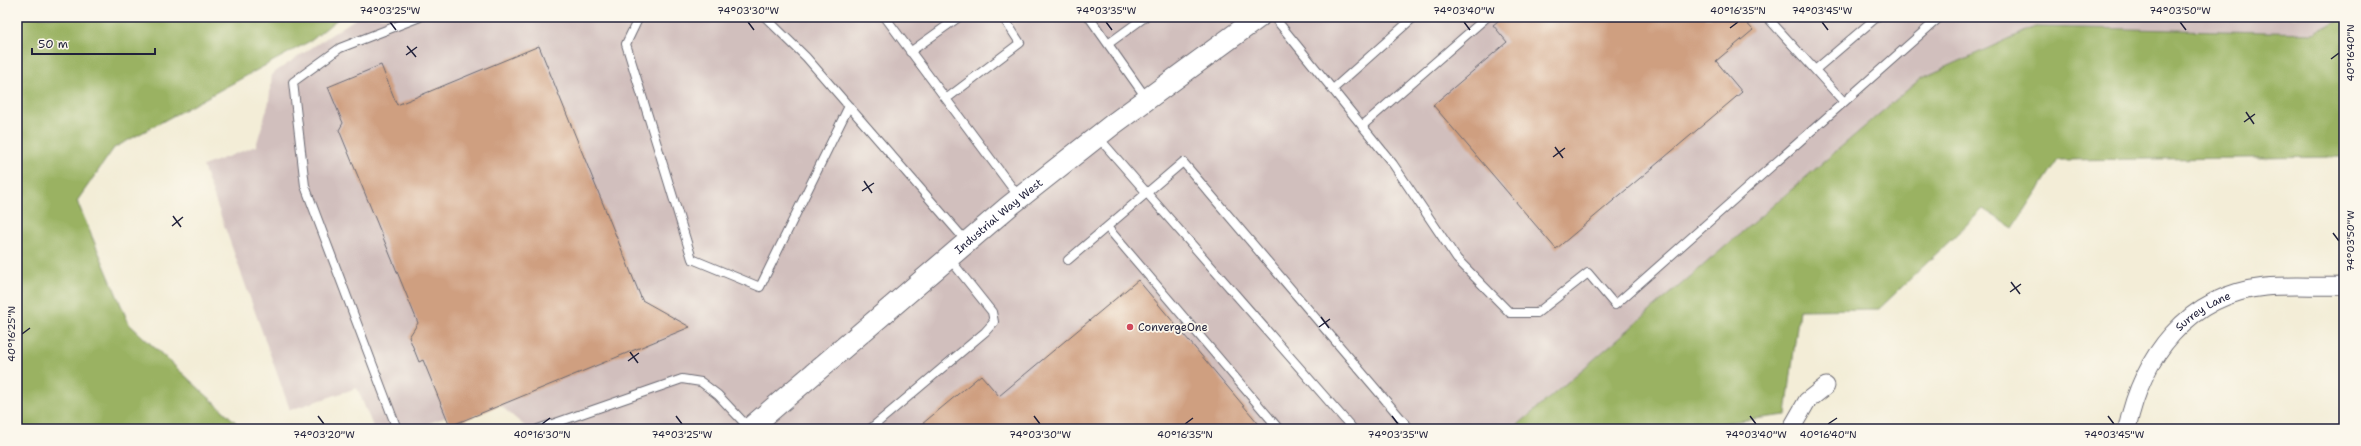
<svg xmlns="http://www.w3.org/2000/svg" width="2361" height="446" font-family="'Shantell Sans',sans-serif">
<rect width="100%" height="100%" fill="#fbf7ec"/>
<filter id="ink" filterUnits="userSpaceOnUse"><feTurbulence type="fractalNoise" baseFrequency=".025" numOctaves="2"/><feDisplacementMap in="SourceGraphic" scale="8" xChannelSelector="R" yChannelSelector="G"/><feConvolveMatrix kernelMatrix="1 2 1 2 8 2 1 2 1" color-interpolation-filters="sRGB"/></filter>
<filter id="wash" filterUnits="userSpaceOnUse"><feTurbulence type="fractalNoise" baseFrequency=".012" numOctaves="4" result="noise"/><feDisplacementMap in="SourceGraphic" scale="16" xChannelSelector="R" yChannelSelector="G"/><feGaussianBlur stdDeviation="0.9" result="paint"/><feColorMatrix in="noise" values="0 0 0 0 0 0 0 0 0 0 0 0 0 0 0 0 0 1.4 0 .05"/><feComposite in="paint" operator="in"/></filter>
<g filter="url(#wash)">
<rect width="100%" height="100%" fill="#f3edd7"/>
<path fill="#d1bfbd" d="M358,17H2343L2314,33L2035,27L1920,79L1513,429H528L494,400L413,429H374L357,388L290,410L203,166L256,146L269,102L272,74Z"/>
<path fill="#9ab262" stroke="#5e6a4e" d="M17,17H340L312,40L114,148L77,201L129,324L243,429H17Z
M2344,17V157L2058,160L2013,228L1983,209L1879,309L1799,310L1786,415L1723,423L1714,429H1513L1920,79L2035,27L2314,33Z"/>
<g id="blocks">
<path fill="#cf9f80" d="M1503,17H1741L1753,30L1716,61L1742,92L1556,249L1433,105L1507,42L1493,25Z
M539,46L642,300L690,327L450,426L423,360L419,362L409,337L418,323L339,130L343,123L328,87L381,65L397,105Z
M1138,280L1263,429H916L981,375L999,396Z"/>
</g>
</g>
<g filter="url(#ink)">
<use href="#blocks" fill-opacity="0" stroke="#6b6972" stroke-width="1"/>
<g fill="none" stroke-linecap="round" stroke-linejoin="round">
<g stroke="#6b6972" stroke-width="10">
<path id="service" d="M639,17L626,44L692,259L760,287L849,106
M765,17L806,57L966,241
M885,17L1019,197
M1089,17L1108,44
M1145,17L1108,44L1147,99
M1274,17L1393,164L1457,259L1510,313H1537L1588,273L1615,305L1940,17
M1767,17L1844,102
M910,52L959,17
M1815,70L1877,17
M1332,90L1414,17
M946,99L1020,43L1003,17
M1362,126L1487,17
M1098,137L1353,429
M1107,227L1279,429
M1068,260L1183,162L1410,429
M397,429L305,186L293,82L340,48L420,17
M538,429L682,379L701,382L718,395L749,428
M870,429L985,332L994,322L992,312L949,258"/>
</g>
<g stroke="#6b6972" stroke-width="19">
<g id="minor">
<path d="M1791,429L1807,401L1826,386"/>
<path id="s1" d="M2127,429C2142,357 2187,295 2265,287C2291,285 2318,287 2344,286"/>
</g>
</g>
<g stroke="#6b6972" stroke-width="23">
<g id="tertiary">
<path id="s2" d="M749,429L1008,207L1112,125L1259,17"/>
</g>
</g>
<use href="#service" stroke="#fff" stroke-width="8"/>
<use href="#minor" stroke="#fff" stroke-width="17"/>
<use href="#tertiary" stroke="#fff" stroke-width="21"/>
</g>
</g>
<path fill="none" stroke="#22223b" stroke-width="1.5" d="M390,22L396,30M748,22L754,30M1106,22L1112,30M1464,22L1470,30M1822,22L1828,30M2180,22L2186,30M1730,28L1738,22M407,46L416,57M406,55L417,47M2331,59L2339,53M2246,112L2254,124M2244,122L2255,114M1555,147L1563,158M1553,157L1565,148M864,181L872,193M862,191L874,183M173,216L181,227M172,226L183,217M2333,233L2339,241M2011,282L2020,294M2010,292L2021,284M1321,317L1329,328M1319,327L1330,319M22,334L30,328M630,352L638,363M628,361L639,353M318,416L324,424M676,416L682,424M1034,416L1040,424M1392,416L1398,424M1750,416L1756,424M2108,416L2114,424M542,424L550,418M1185,424L1193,418M1828,424L1837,418"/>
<circle fill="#d1495b" stroke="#fbf7ec" stroke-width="1.5" cx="1130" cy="327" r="4"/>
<g text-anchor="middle" stroke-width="3.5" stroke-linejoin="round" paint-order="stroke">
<g font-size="11" fill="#22223b" stroke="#fbf7ec">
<text dy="4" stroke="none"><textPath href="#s2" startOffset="328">Industrial Way West</textPath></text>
<text dy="4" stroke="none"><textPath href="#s1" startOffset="145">Surrey Lane</textPath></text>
</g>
<g font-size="11" fill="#22223b" stroke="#fbf7ec" text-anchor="start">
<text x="1138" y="331">ConvergeOne</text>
</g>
</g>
<rect width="2361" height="446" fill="none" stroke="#fbf7ec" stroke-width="44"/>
<path d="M32 48v6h123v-6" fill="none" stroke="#22223b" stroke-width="2"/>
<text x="38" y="48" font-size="12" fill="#22223b" stroke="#fbf7ec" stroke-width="3" paint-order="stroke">50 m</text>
<rect x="22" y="22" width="2317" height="402" fill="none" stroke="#22223b" stroke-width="1.5"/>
<g font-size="10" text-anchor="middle" fill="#22223b">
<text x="390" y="14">74°03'25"W</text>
<text x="748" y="14">74°03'30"W</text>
<text x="1106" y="14">74°03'35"W</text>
<text x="1464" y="14">74°03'40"W</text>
<text x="1738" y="14">40°16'35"N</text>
<text x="1822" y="14">74°03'45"W</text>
<text x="2180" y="14">74°03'50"W</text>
<text transform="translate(2350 53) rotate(-90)" y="4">40°16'40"N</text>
<text transform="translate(2350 241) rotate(-90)" y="4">74°03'50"W</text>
<text transform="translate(11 334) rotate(-90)" y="4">40°16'25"N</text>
<text x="324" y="438">74°03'20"W</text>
<text x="542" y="438">40°16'30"N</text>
<text x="682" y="438">74°03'25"W</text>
<text x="1040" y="438">74°03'30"W</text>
<text x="1185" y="438">40°16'35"N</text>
<text x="1398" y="438">74°03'35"W</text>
<text x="1756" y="438">74°03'40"W</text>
<text x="1828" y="438">40°16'40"N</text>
<text x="2114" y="438">74°03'45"W</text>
</g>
</svg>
